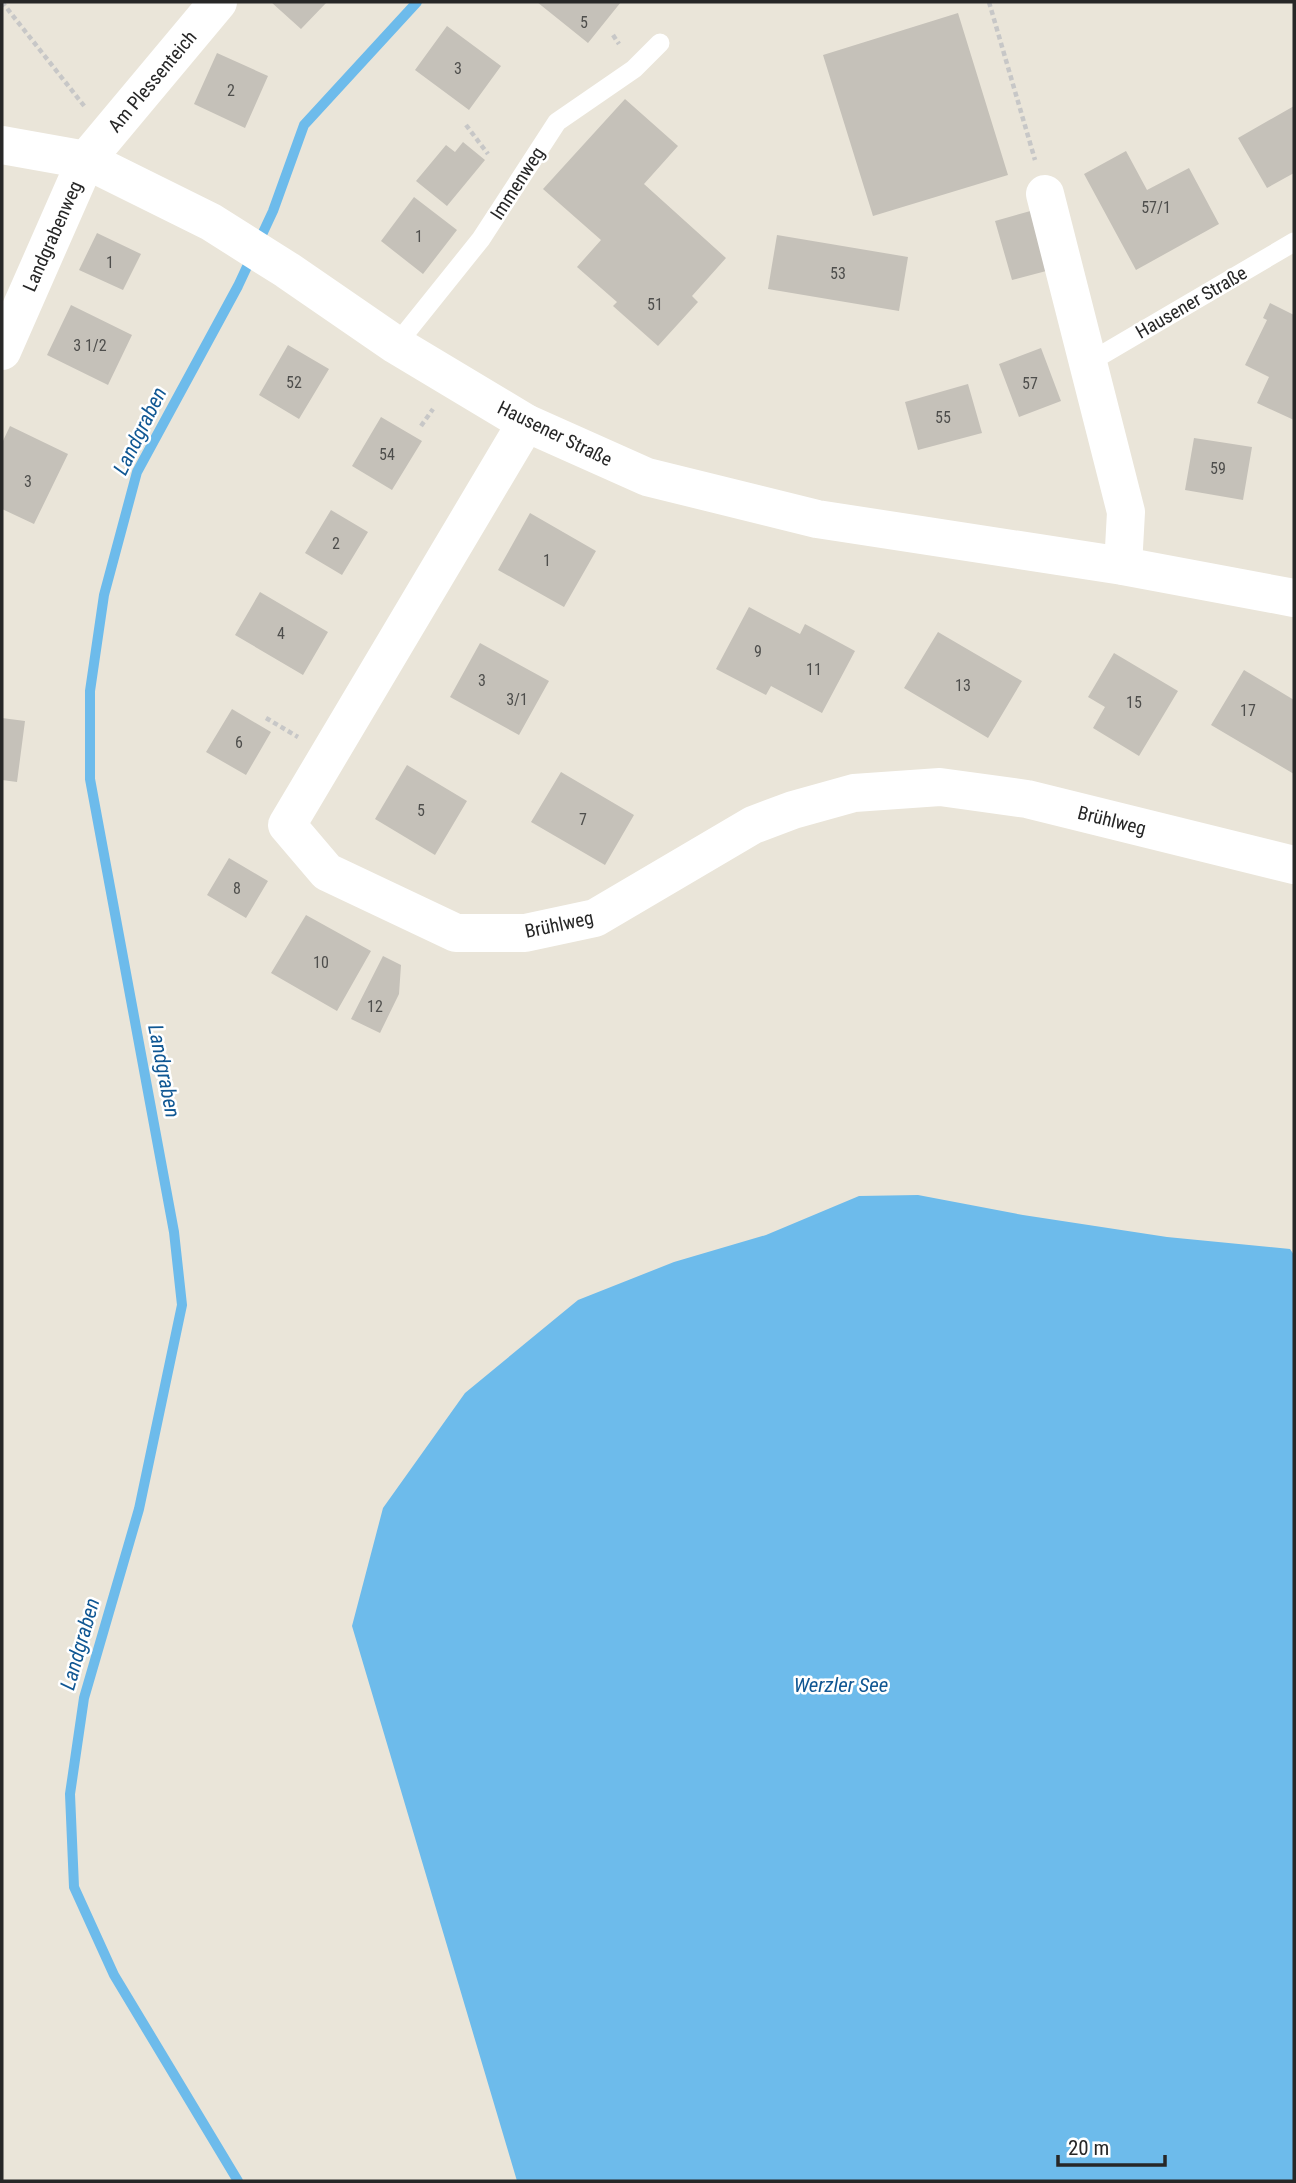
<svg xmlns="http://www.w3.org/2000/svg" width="1296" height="2183" font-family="'Roboto Condensed',sans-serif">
<rect width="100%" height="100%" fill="#eae5d9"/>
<path fill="#6dbbeb" d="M918,1195L1023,1215L1167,1237L1290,1249L1294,1255V2181H517L352,1626L383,1508L465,1393L578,1300L674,1262L766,1235L859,1196Z"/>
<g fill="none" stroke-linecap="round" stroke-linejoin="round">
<path stroke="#6dbbeb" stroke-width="10" d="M238,2181L114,1975L74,1887L70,1794L84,1698L139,1509L182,1305L174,1232L90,779V691L104,595L137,472L238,286L273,211L304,125L417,2"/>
</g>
<path fill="#c5c1b9" d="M271,2H327L301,29Z
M537,2H621L588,43Z
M958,13L1008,175L873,216L823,55Z
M447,26L501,66L469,110L415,70Z
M217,53L268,76L245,128L194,104Z
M625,99L678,146L644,184L726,258L692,296L698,302L658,346L613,306L617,302L577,267L601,240L543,189Z
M1294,106V173L1267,188L1238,138Z
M463,142L485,160L447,206L416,181L446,145L455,152Z
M1126,151L1147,190L1189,168L1219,224L1136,270L1084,174Z
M414,197L457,230L423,274L381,241Z
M1034,210L1050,270L1012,280L995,221Z
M97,233L141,254L123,290L79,270Z
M777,235L908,257L899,311L768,289Z
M1270,303L1294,315V420L1257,403L1269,377L1245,365L1267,320L1263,318Z
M71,305L132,335L108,385L47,355Z
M288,345L329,369L299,419L259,395Z
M1041,348L1061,401L1019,417L999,364Z
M968,384L982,433L918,450L905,402Z
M381,417L422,441L392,490L352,466Z
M10,426L68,454L34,524L2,509V443Z
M1194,438L1252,447L1243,500L1185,490Z
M331,510L368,532L342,575L305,553Z
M530,513L596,551L564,607L498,570Z
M260,592L328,632L303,675L235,635Z
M749,607L800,634L805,624L855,651L822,713L771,686L766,695L716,669Z
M938,632L1022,681L988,738L904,688Z
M480,643L549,681L519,735L450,697Z
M1114,653L1178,691L1139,756L1093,728L1105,707L1088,697Z
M1244,670L1294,700V774L1211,725Z
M232,709L271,732L246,775L206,752Z
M2,718L25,721L17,782L2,780Z
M407,765L467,801L435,855L375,819Z
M561,772L634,815L605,865L531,822Z
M229,858L268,881L246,918L207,895Z
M306,915L371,951L337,1011L271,973Z
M383,956L401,965L399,994L380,1033L351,1019Z"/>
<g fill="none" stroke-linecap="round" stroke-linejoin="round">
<path stroke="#c7c7c7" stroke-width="4.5" stroke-dasharray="5 3.5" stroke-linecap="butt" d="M2,2L85,107
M989,2L1035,160
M613,35L619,44
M466,125L488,154
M421,426L433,409
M266,718L298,737"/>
<path stroke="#fff" stroke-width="19" d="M396,345L481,239L557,122L634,69L660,43
M1088,363L1294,242"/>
<path stroke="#fff" stroke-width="38" d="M1045,194L1126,512L1123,566
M2,351L86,160L218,2
M526,423L287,825L327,872L456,933H525L595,918L753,825L793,810L854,793L940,787L1027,799L1294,865"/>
<path stroke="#fff" stroke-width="38" d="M2,145L86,160L211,222L287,270L396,345L526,423L647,477L817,519L1123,566L1294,598"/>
</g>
<g text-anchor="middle" stroke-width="5" stroke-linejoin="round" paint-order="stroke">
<g font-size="16" fill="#4e4e4c">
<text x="584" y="28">5</text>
<text x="458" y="74">3</text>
<text x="231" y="96">2</text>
<text x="1156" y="213">57/1</text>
<text x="419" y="242">1</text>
<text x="110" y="268">1</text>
<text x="838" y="279">53</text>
<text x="655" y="310">51</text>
<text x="90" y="351">3 1/2</text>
<text x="294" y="388">52</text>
<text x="1030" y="389">57</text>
<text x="943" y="423">55</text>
<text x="387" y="460">54</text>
<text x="1218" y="474">59</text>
<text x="28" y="487">3</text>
<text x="336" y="549">2</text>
<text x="547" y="566">1</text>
<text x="281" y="639">4</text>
<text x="758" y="657">9</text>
<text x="814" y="675">11</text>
<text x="482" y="686">3</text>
<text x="963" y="691">13</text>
<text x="517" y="705">3/1</text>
<text x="1134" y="708">15</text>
<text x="1248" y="716">17</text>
<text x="239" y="748">6</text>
<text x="421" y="816">5</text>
<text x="583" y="825">7</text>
<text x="237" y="894">8</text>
<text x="321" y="968">10</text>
<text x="375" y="1012">12</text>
</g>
<g font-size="19" fill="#272727" stroke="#fff">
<text transform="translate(152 81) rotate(-50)" y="7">Am Plessenteich</text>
<text transform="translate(517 183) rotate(-57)" y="7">Immenweg</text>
<text transform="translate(52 236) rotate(-66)" y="7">Landgrabenweg</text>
<text transform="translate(1191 302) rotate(-30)" y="7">Hausener Straße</text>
<text transform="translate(555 433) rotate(26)" y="7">Hausener Straße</text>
<text transform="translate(1112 820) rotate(14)" y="7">Brühlweg</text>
<text transform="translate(559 924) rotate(-12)" y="7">Brühlweg</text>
</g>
<g font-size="21" font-style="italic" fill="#105793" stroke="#fff">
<text transform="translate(140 431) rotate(-64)" y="7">Landgraben</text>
<text transform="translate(164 1071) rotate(79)" y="7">Landgraben</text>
<text transform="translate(80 1644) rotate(-74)" y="7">Landgraben</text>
<text x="841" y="1692">Werzler See</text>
</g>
</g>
<rect width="1296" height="2183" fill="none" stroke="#272727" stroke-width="7"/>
<path d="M1058 2155v10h107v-10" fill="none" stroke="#272727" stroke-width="3.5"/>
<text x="1068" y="2155" font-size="21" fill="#272727" stroke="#ffffff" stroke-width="5" paint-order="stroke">20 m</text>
</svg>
